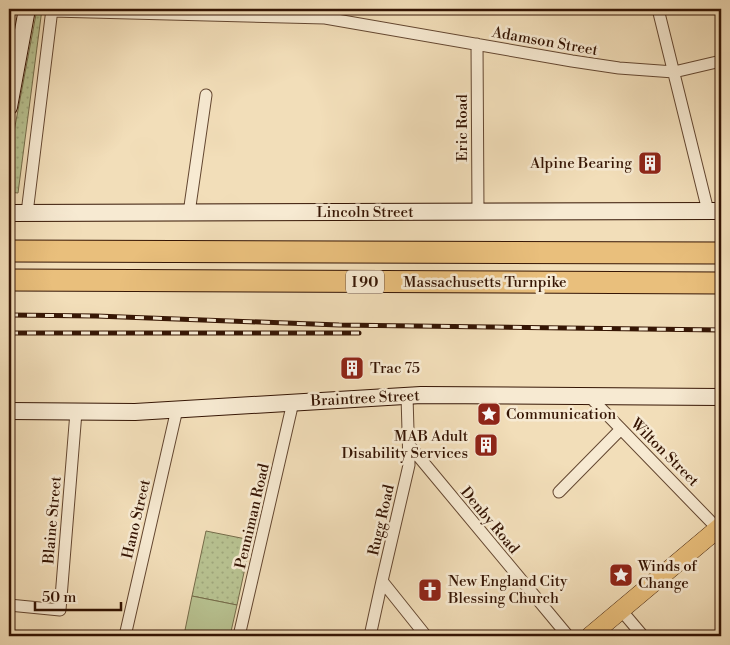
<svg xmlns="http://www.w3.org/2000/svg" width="730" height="645" font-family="'Libre Bodoni',serif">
<defs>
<pattern id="grass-dots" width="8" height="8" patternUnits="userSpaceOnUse" patternTransform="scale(1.25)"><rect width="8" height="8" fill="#b8c291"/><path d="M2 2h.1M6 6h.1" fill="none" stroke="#9fa67b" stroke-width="1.8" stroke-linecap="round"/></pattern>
</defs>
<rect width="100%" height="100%" fill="#f2deb9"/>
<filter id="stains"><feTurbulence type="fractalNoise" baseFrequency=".004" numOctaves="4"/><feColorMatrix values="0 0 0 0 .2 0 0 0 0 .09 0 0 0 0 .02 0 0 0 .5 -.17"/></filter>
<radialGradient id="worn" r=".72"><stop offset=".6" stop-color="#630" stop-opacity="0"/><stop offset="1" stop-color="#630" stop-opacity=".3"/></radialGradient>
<path fill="url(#grass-dots)" stroke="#766c4a" d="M37,9H42L18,193L9,192V158Z
M206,531L251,540L237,605L192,596Z"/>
<path fill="#b8c291" stroke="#766c4a" d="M192,596L237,605L230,636L184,635Z"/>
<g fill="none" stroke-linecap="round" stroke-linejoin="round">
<g stroke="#644731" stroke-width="13">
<path id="street" d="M658,9L708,211
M52,11L325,18L572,61L619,68L674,72L721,61
M477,44L478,212
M27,213L52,9
M189,213L206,95
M407,396L409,465L382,581L426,636
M589,396L718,529
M409,445L568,636
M559,492L621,429
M9,605L60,610L76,412
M621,610L643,636
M125,636L177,409
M239,636L293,402
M370,636L382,581"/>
</g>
<g stroke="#351504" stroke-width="18">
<path id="secondary" d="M9,107L27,9
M9,213L721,211
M9,411L135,412L421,395L721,397"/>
</g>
<g stroke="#351504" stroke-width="19">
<path id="primary" d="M590,636L721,526"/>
</g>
<g stroke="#351504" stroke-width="23">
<path id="highway" d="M9,251L721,253
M9,280L721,283"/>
</g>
<use href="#street" stroke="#f7ead2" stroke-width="11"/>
<use href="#secondary" stroke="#f7ead2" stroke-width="16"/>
<use href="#primary" stroke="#e9bf7c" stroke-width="18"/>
<use href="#highway" stroke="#e9bf7c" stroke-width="21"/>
<g stroke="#351504" stroke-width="5">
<path id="rail" d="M9,315L96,316L339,325L721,330
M9,333H359"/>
</g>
<use href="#rail" stroke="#f7ead2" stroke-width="3" stroke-dasharray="9" stroke-linecap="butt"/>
</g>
<defs>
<g id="building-square" transform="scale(1.25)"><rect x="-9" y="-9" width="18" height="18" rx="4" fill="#8f2418" stroke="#f7ead2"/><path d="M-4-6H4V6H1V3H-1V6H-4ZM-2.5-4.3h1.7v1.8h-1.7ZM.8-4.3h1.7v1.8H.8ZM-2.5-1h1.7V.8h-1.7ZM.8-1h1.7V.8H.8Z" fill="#fff"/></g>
<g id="sight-square" transform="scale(1.25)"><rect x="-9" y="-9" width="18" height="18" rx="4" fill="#8f2418" stroke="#f7ead2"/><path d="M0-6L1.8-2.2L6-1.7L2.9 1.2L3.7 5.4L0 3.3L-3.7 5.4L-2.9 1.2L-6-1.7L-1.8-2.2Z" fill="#fff"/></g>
<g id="church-square" transform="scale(1.25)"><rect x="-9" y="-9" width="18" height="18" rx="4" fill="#8f2418" stroke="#f7ead2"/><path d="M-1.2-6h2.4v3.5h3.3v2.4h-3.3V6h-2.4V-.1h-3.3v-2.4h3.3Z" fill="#fff"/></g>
</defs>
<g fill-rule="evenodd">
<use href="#building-square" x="650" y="163"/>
<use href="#building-square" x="352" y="368"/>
<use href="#sight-square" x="489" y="414"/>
<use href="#building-square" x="486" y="445"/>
<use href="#sight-square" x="621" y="575"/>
<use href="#church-square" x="430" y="590"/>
</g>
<g text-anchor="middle" stroke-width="5" stroke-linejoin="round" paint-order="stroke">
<rect fill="#f7ead2" stroke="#6f5542" stroke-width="1" x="346" y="270.5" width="38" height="23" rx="4"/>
<g font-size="14" font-weight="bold" fill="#351504">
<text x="365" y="287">I 90</text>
</g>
<g font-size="15" fill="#351504" stroke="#f7ead2">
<text transform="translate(545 41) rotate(10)" y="5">Adamson Street</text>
<text transform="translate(462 128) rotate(-90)" y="5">Eric Road</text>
<text x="365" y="217">Lincoln Street</text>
<text x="485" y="287">Massachusetts Turnpike</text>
<text transform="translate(365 398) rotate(-3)" y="5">Braintree Street</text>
<text transform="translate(665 452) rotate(45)" y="5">Wilton Street</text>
<text transform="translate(252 516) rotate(-77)" y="5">Penniman Road</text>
<text transform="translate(136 519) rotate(-77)" y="5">Hano Street</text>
<text transform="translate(52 520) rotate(-85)" y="5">Blaine Street</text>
<text transform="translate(381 520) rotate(-77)" y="5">Rugg Road</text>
<text transform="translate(490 520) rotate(50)" y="5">Denby Road</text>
</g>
<g font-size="15" fill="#351504" stroke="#f7ead2" text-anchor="start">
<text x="632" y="168" text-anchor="end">Alpine Bearing</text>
<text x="370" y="373">Trac 75</text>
<text x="506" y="419">Communication</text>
<text x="468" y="441" text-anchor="end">MAB Adult<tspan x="468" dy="17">Disability Services</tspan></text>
<text x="638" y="571">Winds of<tspan x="638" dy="17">Change</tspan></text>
<text x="448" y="586">New England City<tspan x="448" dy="17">Blessing Church</tspan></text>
</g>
</g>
<rect width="730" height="645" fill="none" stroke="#f2deb9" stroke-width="30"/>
<rect x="10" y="10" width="710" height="625" fill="none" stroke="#351504" stroke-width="2.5"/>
<rect x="15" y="15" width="700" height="615" fill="none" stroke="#351504"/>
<path d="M35 602v8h86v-8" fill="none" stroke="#351504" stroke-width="2.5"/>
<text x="42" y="602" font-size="15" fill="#351504" stroke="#f7ead2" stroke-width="4" paint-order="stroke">50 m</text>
<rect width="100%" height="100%" filter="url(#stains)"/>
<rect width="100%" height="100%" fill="url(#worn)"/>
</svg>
